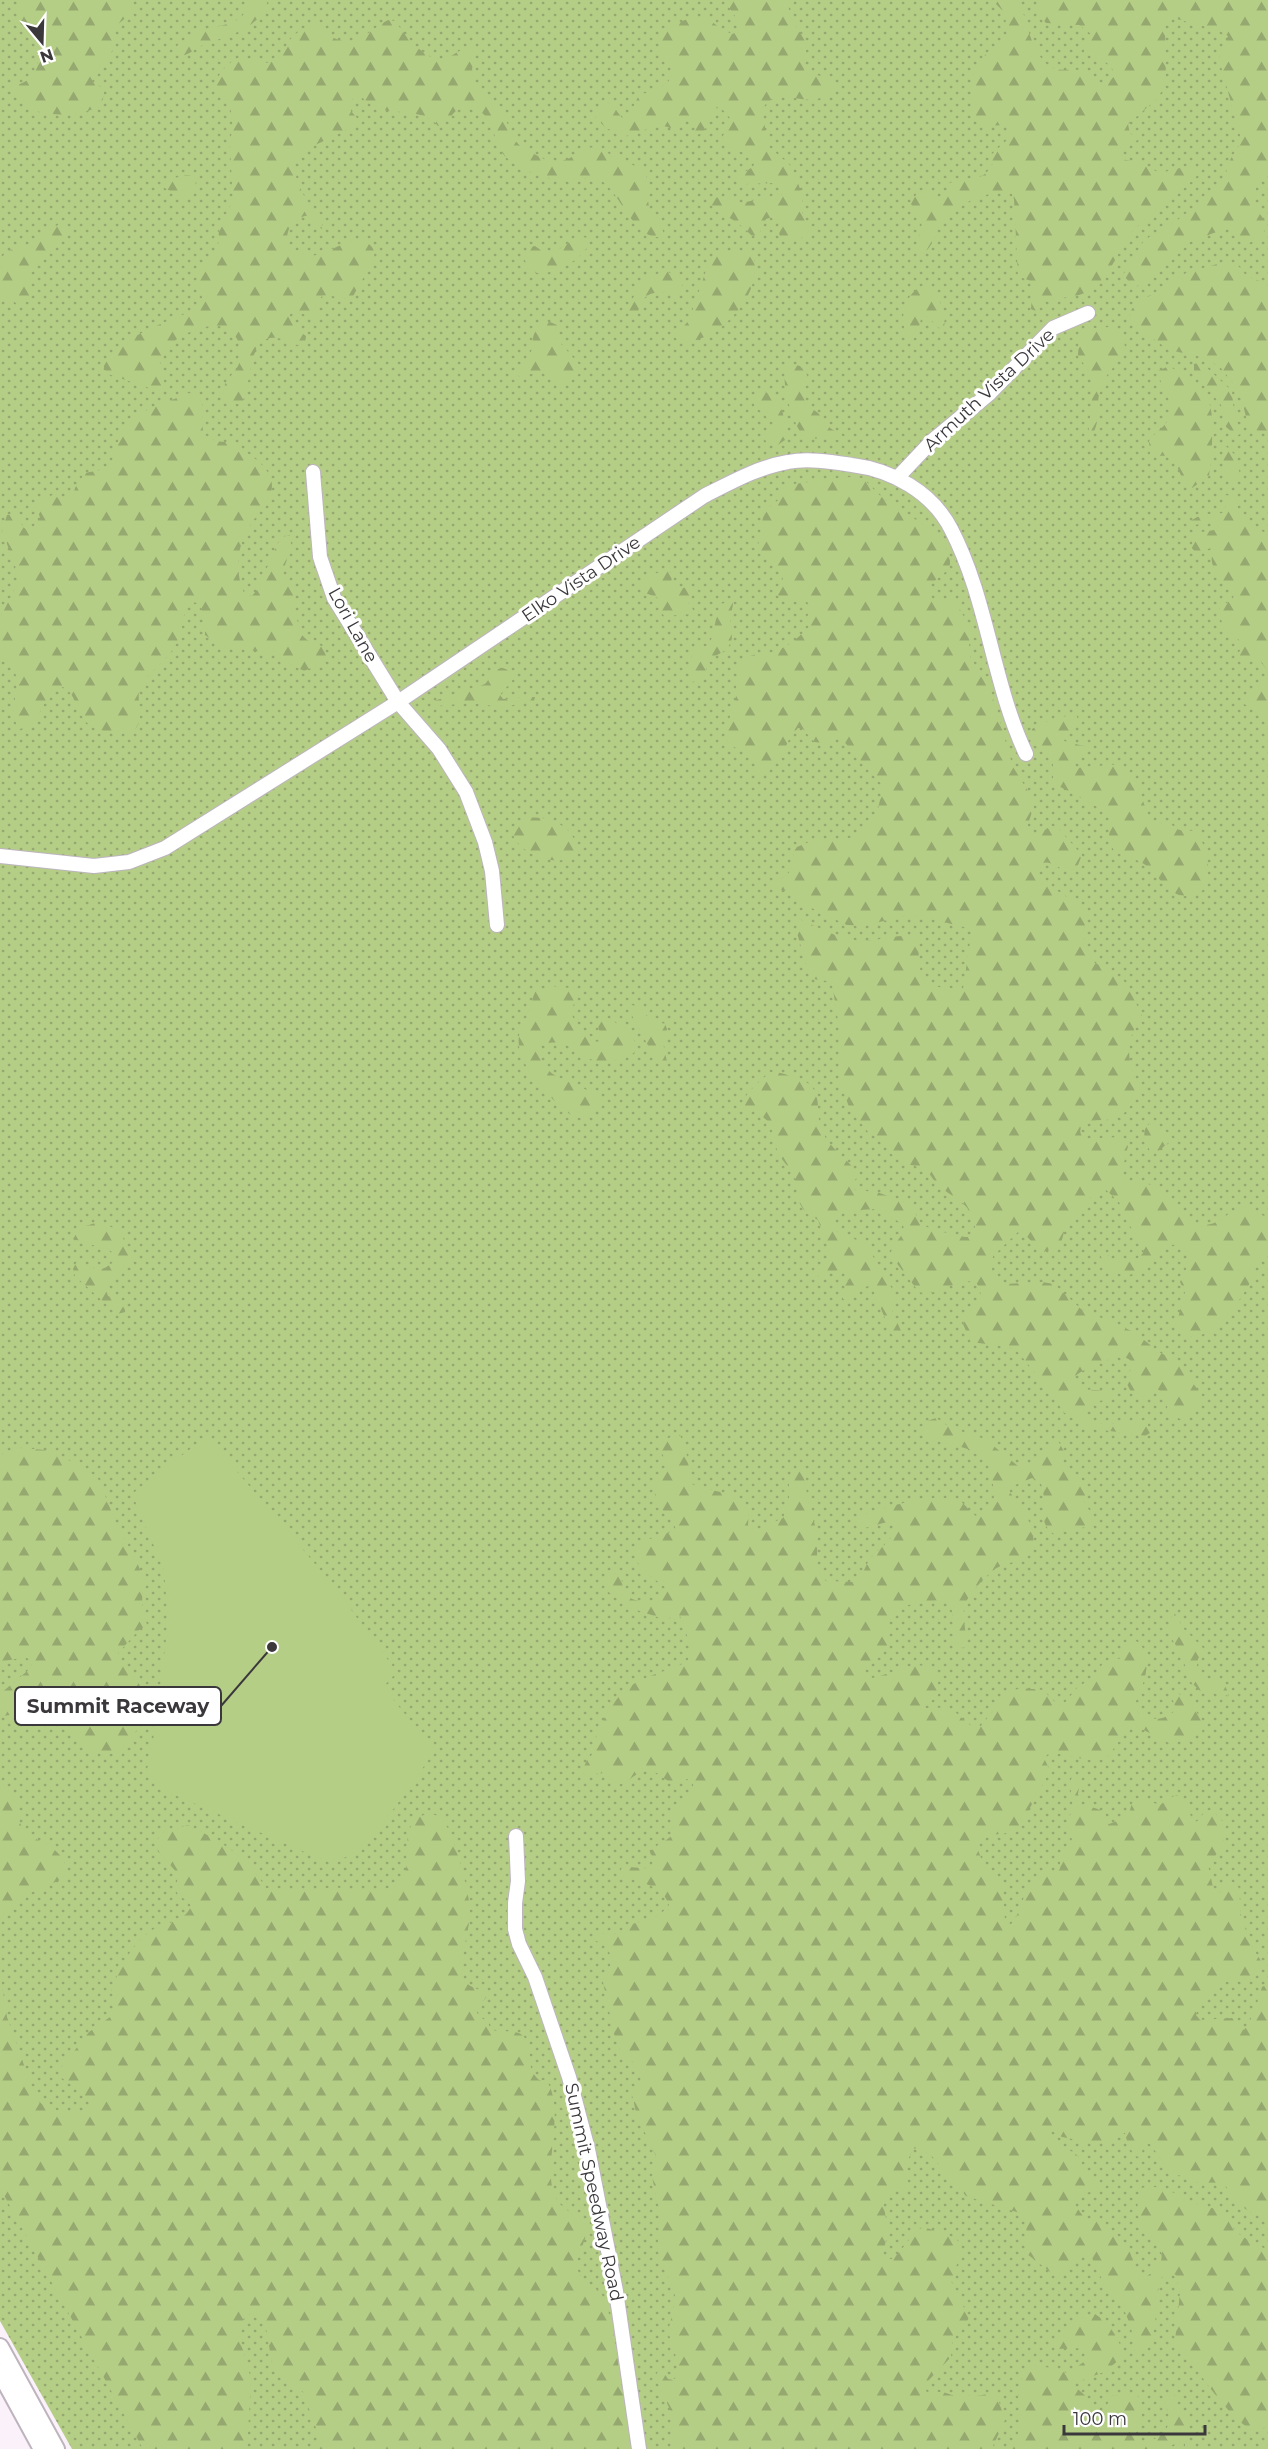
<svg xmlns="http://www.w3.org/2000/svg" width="1268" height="2449" font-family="Montserrat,sans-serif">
<defs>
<pattern id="grass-dots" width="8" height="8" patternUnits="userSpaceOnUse" patternTransform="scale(1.5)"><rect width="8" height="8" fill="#b5ce86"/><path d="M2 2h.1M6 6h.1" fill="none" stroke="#94a86f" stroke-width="1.8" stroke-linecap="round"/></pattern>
<pattern id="forest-firs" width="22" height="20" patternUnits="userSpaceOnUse" patternTransform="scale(1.5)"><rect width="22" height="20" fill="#b5ce86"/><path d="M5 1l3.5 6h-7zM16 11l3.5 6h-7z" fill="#94a86f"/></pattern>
</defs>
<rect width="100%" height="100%" fill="#fbf1fb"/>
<path fill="url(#grass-dots)" d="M0,0H1268V2449H72L0,2321Z"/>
<path fill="url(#forest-firs)" d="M21,0H132L134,11L117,25L112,51L92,81L102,88L104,94C103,97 103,101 101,103C91,117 45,117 32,109C28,106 14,93 11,90L13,83L20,84C40,77 43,55 33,37C29,32 24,28 20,23C16,16 18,7 21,0Z
M249,0H268C260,30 228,35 203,45C196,48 190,54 182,56L176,52L177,46C183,41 189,35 197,32C218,23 245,29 249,0Z
M724,0H787L791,18L807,44L804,68L805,73L832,78L836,83C834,89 831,90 827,94C807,111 776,82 762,110L768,146L791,166L793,170L802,194V213L809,231C802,241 793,242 781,239C777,231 781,224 776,216L766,219L758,236H752C746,230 740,224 733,220C722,213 709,213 712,198L722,197L742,203L759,199L773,200L780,197L783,193L781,187L774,183L745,184L737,178C742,171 751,171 755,163L748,154L725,147L723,136L730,118L722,109L716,108C706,117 710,134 695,135V119C684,117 680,125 670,128C656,121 640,134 625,136L606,128L596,118V112L605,103L611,104L623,119L628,117L639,95C655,90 673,86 674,67C670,61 661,56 660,48C657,30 688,14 703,18C714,21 721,31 733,34L737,30V19Z
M992,0H1020C1025,19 1034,64 1056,69C1068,71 1078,68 1089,72L1097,85L1105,87L1115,75C1110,59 1098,60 1084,53V45L1091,34L1079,25L1046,23L1040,16L1036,0H1268V175L1257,184C1252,201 1255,208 1265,221L1263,240L1246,243L1231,228L1224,229L1190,242L1150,281L1134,287L1123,275L1143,242L1153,234L1171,225L1225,183C1229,176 1225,174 1227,168C1229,157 1239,150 1241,139L1219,59L1228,36L1218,30L1173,18L1165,23L1166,84L1157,99L1128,124L1130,134L1136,135L1138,140L1121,147L1118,153L1122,159L1139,163L1160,173L1192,165L1202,170C1182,195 1152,209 1132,232C1118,249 1111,276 1092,289C1075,300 1061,296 1043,300L1037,312L1031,309L1033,282L1018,276L1014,199L1011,192C996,188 953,205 943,218C936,229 935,243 926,251H919L918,244L922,222L911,204L918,191L925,190L937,199L944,198L950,183C968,174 982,186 993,163L991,155L1008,139L1010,131L1006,125L984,126L976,122C969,101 968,71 986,54C993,47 1001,45 1007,36L1005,13Z
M388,20L395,21L412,44L439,63L466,47L473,49L475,56L472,69L475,82L487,98L504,112L511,136L522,148L552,163L568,159L588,148L595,147L633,165L645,173L649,186L647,194L649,207L663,231V237C635,242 621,194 602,181C590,174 578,181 566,180C546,180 522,170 507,158C492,145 496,116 476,110C450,102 456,120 438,126C425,109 398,114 380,109C372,106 366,101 360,96L353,98L350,104L351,111L357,118L356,125L305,150L294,159C292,171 302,195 310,205C318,214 322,214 322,229L317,226L311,215C301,216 293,220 289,229C286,236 287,241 291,246C297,252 309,257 317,255C333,252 353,233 369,244C375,249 375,254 373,261L352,298C341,300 333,294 322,296L318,302L317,323L299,311L292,312L289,316C292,327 297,330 306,336L305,343L297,345C244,317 255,376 242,403C231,407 220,400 224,387C227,378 235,373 239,364C246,344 232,324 212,326C195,327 163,342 160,361C159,371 166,378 164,388L158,391L108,374L104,368V361C127,335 163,323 195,310L201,307L203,301L197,278L199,271L218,250L219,228L233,201L230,147L233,117L226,97L213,90C215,81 218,76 224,69C245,44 257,71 276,60C284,56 285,47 289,41C295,33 303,28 312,24C321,27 324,33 332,37C356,50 369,30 388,20Z
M186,175L192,176L196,180L195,189L185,199L161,186L163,181Z
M62,222L68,226L67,233L30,274L31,299L25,303L17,304L11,299H4L0,304L2,257L7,251L30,244Z
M577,236L588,238L589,244C581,261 547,281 529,270L524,258L530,247L535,246C551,260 564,246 577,236Z
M723,250L728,252H751C770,289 717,346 679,342L675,337L689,320L710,259L717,251Z
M1224,262C1242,261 1240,273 1249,277C1256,280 1262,281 1268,286V434L1253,429L1248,424L1239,390L1220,367L1203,357L1169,350L1134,325L1129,313L1135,305L1186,273Z
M665,271L681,277L683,282L679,295C667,292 650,289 642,301C640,305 639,310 636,315L631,317L629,311C634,289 644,278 665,271Z
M925,285L930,286C938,294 947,316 944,327L939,328L927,316L921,319L917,336L913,339L908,338C898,320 904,292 925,285Z
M550,322L557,325L556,338L583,369C575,379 571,382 557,384L551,373L537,372L521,377L515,374C519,367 524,364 528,358C538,344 525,326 550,322Z
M1109,327L1124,338L1125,349C1119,364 1105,373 1100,389C1096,404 1101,422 1092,435L1088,437L1094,378L1078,356L1079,335L1085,329Z
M1198,363L1206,367L1232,391L1234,413L1240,434L1237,436L1226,427L1221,405L1194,371V364Z
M796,365L800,366L807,375L804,395L807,405L818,413L830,428L846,438L843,441L827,438L807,439C794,431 780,382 786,368Z
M1169,366C1182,374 1200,387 1208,400C1216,415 1211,459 1209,476L1192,488L1182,478L1174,459C1167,453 1158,458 1150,454L1149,441C1154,433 1164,428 1168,420C1178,404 1159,386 1158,371Z
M762,391C783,397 787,422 785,440L776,446L767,443L764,438L765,434L774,430L775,425L754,405L755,396Z
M189,393C216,401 192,427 209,438C215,442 224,441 231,444C241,448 254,457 261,464C285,488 264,504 251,524C237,545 234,570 244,593L252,596L257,590L278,543L282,537L290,535L291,543L283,573L293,586L295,612L301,634L307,640L324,647L326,656L325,662L304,671L269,653L222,646L205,635V619L199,603L190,602C182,612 184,621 181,632C179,638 176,644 173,649C165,662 145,675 140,688C137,697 140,706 140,715C140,740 112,734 97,729C76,722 80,696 63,687C40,694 44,723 20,729C0,705 36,679 0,656V618L18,583L15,565L2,531L7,515L15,514L24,528L31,530L40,518L36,503L41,499L53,495C61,500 66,500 73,495L75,488L85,473L110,468L119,438L135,415Z
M1226,446L1234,454L1240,474L1237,479L1233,481C1222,472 1221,457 1226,446Z
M847,477L863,478C871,486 878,495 887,501C907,516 958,538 949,569L931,584L928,595L934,599L954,601L961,611L972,633L969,642L970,657L990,688L1013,767L1034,801V806L1026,830L1029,835L1035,836L1051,826L1057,827L1082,855L1078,865L1067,872C1055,865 1041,854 1035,873L1039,879L1087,910C1088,919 1083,926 1084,936C1085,944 1090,952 1092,961L1118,976L1127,984L1143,1018C1140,1023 1137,1026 1134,1030C1125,1048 1129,1071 1141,1086C1137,1097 1126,1117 1113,1119C1103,1121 1094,1119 1084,1123C1079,1129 1079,1133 1084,1139L1119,1137L1128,1146L1121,1176L1124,1181C1130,1181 1137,1181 1143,1182C1166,1188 1177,1218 1200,1224C1218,1229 1229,1209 1242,1207C1251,1206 1259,1216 1268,1217V1250C1253,1257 1258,1269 1251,1281C1238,1305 1204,1355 1175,1329L1185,1292L1180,1282L1188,1265L1187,1250C1161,1232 1153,1265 1135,1273C1118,1281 1098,1263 1099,1246C1105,1249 1105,1252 1110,1257C1121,1266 1135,1263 1143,1253L1144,1245L1127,1222L1119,1202L1105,1189L1092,1195L1080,1214L1066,1225L1061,1243L1044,1252C1033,1247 1030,1235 1018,1232L993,1256L992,1269L998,1280L1005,1284L1042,1282L1054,1284L1081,1309L1134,1332L1159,1352L1176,1361L1180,1366L1204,1398C1200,1409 1191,1416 1180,1419L1168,1412C1166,1401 1168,1394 1157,1389L1143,1397L1132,1394L1126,1382L1132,1366L1130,1360L1123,1356C1109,1358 1083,1368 1073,1378C1080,1396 1096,1386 1109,1393V1399L1089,1403L1085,1407C1086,1438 1131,1417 1147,1421L1150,1433L1145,1436L1089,1428L1063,1412L1054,1396L1018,1352L1009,1347L971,1342L963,1324C970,1306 990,1307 976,1282C955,1277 939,1298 919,1292L895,1261L891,1252C894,1241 906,1236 903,1224L876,1209L841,1211L832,1219L836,1231L861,1242L871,1253L894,1292L892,1311L902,1333L901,1337L892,1335L871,1285L862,1288L848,1301L843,1299L845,1286L851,1276L850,1272L838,1270L820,1277L816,1274L825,1263L830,1253L818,1220L806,1213L800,1204L797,1184L792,1172L778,1154L770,1123L756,1111L746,1109C744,1105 743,1104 744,1100C746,1093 765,1075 772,1072C780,1072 787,1075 794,1077C829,1087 812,1110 823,1133C830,1148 847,1159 857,1172V1177L851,1186L854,1190L877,1192L912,1205C915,1212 918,1222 925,1226C929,1229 965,1238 968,1237L975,1227C974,1204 952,1198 938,1185C933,1180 930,1174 926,1169L907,1164L895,1158L878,1138L868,1132L849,1107L839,1078L842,1044L832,984C825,978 817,982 810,977L797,933L799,919C818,927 841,940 861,941C881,941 898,932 917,938C920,946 918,954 919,963C923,991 941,987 963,989L972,929L923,917L905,916L862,926L847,925L801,903L791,892L773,888L774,883C792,873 792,872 794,851L797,847L816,839L828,841L855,837L876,818L883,786L840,737L824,743L814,742L803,729L798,728L790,737L783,753L773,759L768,769L759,774L755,770V760C749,753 743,752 736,748C715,738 732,717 735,703C738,691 734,679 740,667C749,649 763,656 776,651C789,646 799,637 809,627L805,621L810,611V605L806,601L795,602L777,595L775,590L782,581L784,575L767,557L760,554L758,546L764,511L781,498L782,488L786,485Z
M1226,495L1235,497L1240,517L1268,535V672L1260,660H1239L1236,657L1244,644C1231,632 1218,627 1220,607L1233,599L1234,591C1222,579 1207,568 1213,550L1211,548L1196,553L1191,547L1196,533L1214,530L1217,525L1209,522L1190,526L1188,523C1201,513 1208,514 1223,513L1226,511Z
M668,570L672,575L671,586L680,588L690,587L694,591L688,600L689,606L693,609L692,614L664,616L658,607V598L643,592L639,588C645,575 656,573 668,570Z
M729,602L733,603C733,608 731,612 730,617C729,629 737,639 726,649C722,654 714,655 710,659C705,664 708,673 700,680L692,682C687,675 689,658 695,652C699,648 706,647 710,644L720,604Z
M503,668L512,672L515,677L500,695L503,699L535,697L534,701L503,707L469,703L437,706L431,702L485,684L498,669Z
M1268,678V730L1260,712L1244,704L1243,699L1248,692Z
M1066,716H1077L1078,722L1073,729L1057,739L1087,747L1082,755L1072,761L1071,766L1076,768L1121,764L1137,784L1149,818L1162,824L1169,823L1179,830L1195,831C1207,844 1213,874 1203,890C1172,909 1163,877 1144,864C1135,858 1124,857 1114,851L1109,840L1110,817L1105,811L1053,783V759C1042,747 1030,750 1032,729L1040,724Z
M527,818C551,815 577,828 578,854C559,869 519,856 512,832L517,822Z
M552,986L577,989C577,996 574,1001 573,1008C570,1027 582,1032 595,1042L600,1041L601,1035L597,1024L604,1018C616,1020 631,1033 636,1044L635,1052C626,1060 605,1064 593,1060C585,1058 580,1051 572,1047C564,1043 547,1040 540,1046C536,1086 592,1079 601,1104C594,1115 587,1117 575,1118C554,1103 514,1064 519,1036C520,1026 527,1019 530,1010C532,1004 532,998 535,992Z
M632,1005L638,1007L652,1020L665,1024L667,1029L663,1043L667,1062L661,1061L652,1053L628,1008Z
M1149,1124L1163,1128L1173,1139L1156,1153L1150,1151C1146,1142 1140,1132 1149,1124Z
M98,1222L119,1230L133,1258L123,1272L104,1284L108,1296L122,1300L126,1306L125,1312L117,1314L75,1276L73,1269L76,1263L82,1262L97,1270L105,1268L115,1261V1254L109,1250L73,1239L80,1228Z
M936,1418L951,1428L985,1439L1018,1466C1036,1464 1043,1453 1053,1440L1057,1439L1066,1455L1061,1466L1079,1476L1091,1491L1082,1499L1095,1519L1090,1526L1054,1534C1034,1521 1050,1499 1040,1482L1032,1478L1010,1487L1008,1490C1020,1505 1047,1538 1025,1556C1017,1563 1004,1563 995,1569C985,1576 973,1590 967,1600C959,1615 968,1630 966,1646L963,1648L956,1644C952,1630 956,1613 948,1602C940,1600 933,1601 925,1602C908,1604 887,1608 887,1630C887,1635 889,1639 889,1644L865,1667L862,1674L873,1678L912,1666L931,1665L935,1671L940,1691L936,1698L923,1705L925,1708C933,1709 941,1706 950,1709C961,1714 967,1727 979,1728L1010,1691L1022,1688L1043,1690L1058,1705L1062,1706L1077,1688L1093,1677L1104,1662L1122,1658V1645L1131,1638C1159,1651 1143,1686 1134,1706C1140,1722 1166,1723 1176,1709L1171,1695L1173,1692C1186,1694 1198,1712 1203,1724L1202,1733L1171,1744L1136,1726L1130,1727L1105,1760H1088L1050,1752L1044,1758L1050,1771L1019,1828L1007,1833L984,1836L979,1843L978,1850L981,1858L1003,1888L1004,1913L1006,1924L1009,1926C1028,1909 1021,1866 1055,1873L1060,1869V1860L1072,1840L1067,1822L1073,1809L1070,1782L1073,1775L1081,1776L1078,1794L1082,1805C1096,1809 1105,1807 1109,1824L1128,1817L1132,1803L1145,1800L1160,1805L1169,1798L1177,1795L1186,1801L1193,1823L1199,1820L1205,1811L1212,1810L1225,1824L1223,1846L1208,1865L1213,1887L1220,1893L1223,1883L1229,1879L1239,1888L1241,1918L1254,1950L1261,1961L1259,1971L1253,1978L1232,1979L1212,1990L1200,2001L1196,2015L1200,2020L1233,2018L1244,2030C1251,2023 1259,1998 1262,1987L1268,1984V2219C1245,2212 1236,2204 1224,2183L1194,2182L1188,2177L1177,2175L1166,2166L1150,2144H1145L1140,2157L1135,2156L1128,2145L1125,2133H1121L1111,2140L1093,2143L1062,2137L1052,2131L1048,2134V2138C1056,2146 1066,2147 1074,2153C1081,2157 1081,2163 1084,2170C1087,2177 1095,2180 1098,2189L1076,2197L1075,2205L1085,2219L1096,2221L1128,2247L1139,2277C1147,2278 1150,2274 1155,2269C1174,2252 1147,2235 1140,2221C1135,2209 1138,2199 1142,2188C1162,2182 1185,2200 1203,2206C1210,2208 1220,2209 1226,2212C1231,2216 1230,2224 1234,2229C1242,2240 1259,2242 1268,2252V2425C1264,2428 1260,2430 1255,2430C1233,2427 1191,2359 1175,2341L1180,2292L1176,2275L1171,2273L1162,2277L1160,2281C1155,2297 1159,2360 1135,2354L1131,2327L1123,2307L1103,2282L1092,2258L1086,2255L1074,2260L1060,2275H1054L1027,2254L1026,2215L966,2196L930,2154L917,2148L913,2149L905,2166L909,2189L905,2192L889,2189L883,2201L888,2231L883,2254L886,2259H892C903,2251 913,2230 924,2227L955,2238L959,2242L960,2256L951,2281L969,2318L952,2342L951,2357L927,2382L924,2388L927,2392H943L952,2395L976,2396L988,2394L997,2396L1005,2420L993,2446L995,2449H668L673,2446L672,2414L655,2377L658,2371L664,2373L668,2379L673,2380L678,2376L675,2352L668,2332L676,2298L657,2249L661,2216L652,2177L656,2156L637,2116L632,2095L636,2083L641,2079L635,2064L621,2052L614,2034L603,1982L610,1966L611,1958L607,1945L596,1941L592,1936C600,1932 607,1935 615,1934C621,1933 623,1928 627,1926C644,1919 657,1921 669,1905C661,1880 633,1885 620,1872L622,1867C632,1866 642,1870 652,1867L653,1857L650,1853C656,1843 668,1842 675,1832C661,1801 695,1806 693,1783L687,1779C664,1791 666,1771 648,1771C637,1771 629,1782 618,1785L604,1773L585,1775L582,1771L587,1760L596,1750C594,1739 598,1728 604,1719C628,1675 647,1680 687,1662C694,1649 685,1630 680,1616L676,1614L666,1620L631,1608L607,1591L605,1583L607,1575L617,1573L621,1577L624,1593C634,1604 653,1604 665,1595V1587L641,1569L634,1554C640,1538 662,1536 676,1530L671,1516L657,1506L654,1488L656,1478L670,1468L659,1448L660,1443L676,1434L680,1435L686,1451L692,1484L698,1487L734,1495L744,1502L749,1509L748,1525L754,1531L783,1518L789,1500V1476L796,1472L803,1471C807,1476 806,1478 806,1484C806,1502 815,1519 817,1536C819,1552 812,1569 826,1581L855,1582C864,1576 864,1567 870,1559C878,1549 892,1541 895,1530L894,1525L887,1522L861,1529L855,1524L858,1517C880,1508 936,1491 959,1501C966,1504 969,1512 976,1516L993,1503C995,1497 993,1491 993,1484C988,1438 957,1454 926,1435L923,1428L924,1422Z
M20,1448L46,1450L84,1467L99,1480L116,1523L137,1562L143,1578L142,1605L147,1625L139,1630L118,1653C120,1667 139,1674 143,1695C145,1706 142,1712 139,1722C133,1743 122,1758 97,1753C68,1746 76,1722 60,1715C43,1707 18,1715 0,1716V1694L32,1667V1661L25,1657L0,1662V1455Z
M1174,1612L1183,1628L1204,1649L1198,1659L1196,1671C1204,1683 1228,1676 1228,1696L1217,1691L1201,1692L1191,1682L1181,1654L1169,1634V1623Z
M0,1786L17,1801V1816L25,1834C44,1843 60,1847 67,1869L66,1875L60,1880L23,1896L0,1921Z
M428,1814C435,1814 440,1816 444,1822C454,1835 470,1894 470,1911C470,1931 459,1958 463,1976C466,1989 481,1988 488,1995L476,2010L479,2017L488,2021L490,2029C501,2034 515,2028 523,2036C535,2046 523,2066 539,2080H546C568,2111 539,2171 557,2200C563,2210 577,2216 587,2222L588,2230L577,2261V2269L584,2282L601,2292L611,2319L632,2449H317V2430L309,2413L307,2395C297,2386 281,2381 275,2369C266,2351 272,2324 255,2312L245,2316L240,2326L241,2343L251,2379L247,2449H143L0,2188V1973L7,2017L36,2099C43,2109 79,2117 89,2112L91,2105C82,2086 70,2087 59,2075L61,2068L89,2032L110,2017L114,2011L116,2005L111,1990C120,1968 129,1948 149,1932C163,1922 184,1924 191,1906L187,1900L178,1896L176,1889L178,1874L158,1851L156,1841L165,1831L188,1825C222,1842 245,1855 266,1888L316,1890L333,1887L377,1893L402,1882L405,1876C410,1855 399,1819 428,1814Z
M1095,2314C1110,2323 1119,2339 1124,2356L1104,2372L1072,2384L1089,2399L1093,2416L1099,2425C1107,2417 1104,2406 1112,2396L1137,2395C1146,2407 1142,2423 1134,2435L1135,2440L1140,2443C1152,2442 1169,2434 1169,2419C1169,2413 1165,2406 1165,2399L1168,2395L1174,2394L1177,2404L1191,2418L1186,2429L1191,2449H1185V2441H1179L1166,2449H1004L1016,2440L1022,2420L1018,2399L1024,2368C1039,2361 1054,2371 1068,2373L1088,2359L1089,2354L1083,2348L1055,2349V2340L1079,2319Z"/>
<path fill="#b5ce86" d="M207,1436L332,1584L397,1672L383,1687L435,1751C416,1776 375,1842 350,1855C339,1861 330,1860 318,1858L157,1787L146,1775L156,1724L168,1622L164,1570L132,1494Z"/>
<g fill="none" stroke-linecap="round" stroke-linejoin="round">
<g stroke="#bdb4be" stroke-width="16">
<path id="minor" d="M313,472L320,557L334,598L398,702L439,749L466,792L485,842L492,871L497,925
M898,477L932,441L990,393L1053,328L1088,313
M0,856L94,866L129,862L165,848L398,702L704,496C730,483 758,467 788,462C808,458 832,462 852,465C892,470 932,492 951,529C988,600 992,682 1026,754
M516,1836L518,1881L515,1903V1929L519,1944L535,1977L569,2077L588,2149L616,2291L639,2449"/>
</g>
<g stroke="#bdb4be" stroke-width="20">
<path id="major" d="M0,2347L56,2449
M0,2372L42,2449"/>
</g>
<use href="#minor" stroke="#fff" stroke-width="14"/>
<use href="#major" stroke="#fff" stroke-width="16"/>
</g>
<g text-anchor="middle" stroke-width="6" stroke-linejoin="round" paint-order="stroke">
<g font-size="18" fill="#3b383c" stroke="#fff">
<text transform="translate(989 390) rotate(-43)" y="6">Armuth Vista Drive</text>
<text transform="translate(581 579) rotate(-34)" y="6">Elko Vista Drive</text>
<text transform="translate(353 625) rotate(61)" y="6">Lori Lane</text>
<text transform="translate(594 2192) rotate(78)" y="6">Summit Speedway Road</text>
</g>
</g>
<path fill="none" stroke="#3b383c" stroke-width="2" d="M272 1647L221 1706"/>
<circle fill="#3b383c" stroke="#fff" stroke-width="2" cx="272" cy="1647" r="6"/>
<rect fill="#fff" stroke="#3b383c" stroke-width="2" x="15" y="1687" width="206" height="38" rx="6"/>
<g font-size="20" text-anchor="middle" font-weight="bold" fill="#3b383c">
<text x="118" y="1713">Summit Raceway</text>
</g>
<g transform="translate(42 42) rotate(161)" stroke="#ffffff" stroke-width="4.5" paint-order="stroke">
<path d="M0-4.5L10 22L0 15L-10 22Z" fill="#3b383c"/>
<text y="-9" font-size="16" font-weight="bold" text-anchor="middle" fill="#3b383c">N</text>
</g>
<path d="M1064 2425v9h141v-9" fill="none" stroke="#3b383c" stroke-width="3"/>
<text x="1073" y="2425" font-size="18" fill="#3b383c" stroke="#ffffff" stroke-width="4.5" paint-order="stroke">100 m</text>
</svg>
